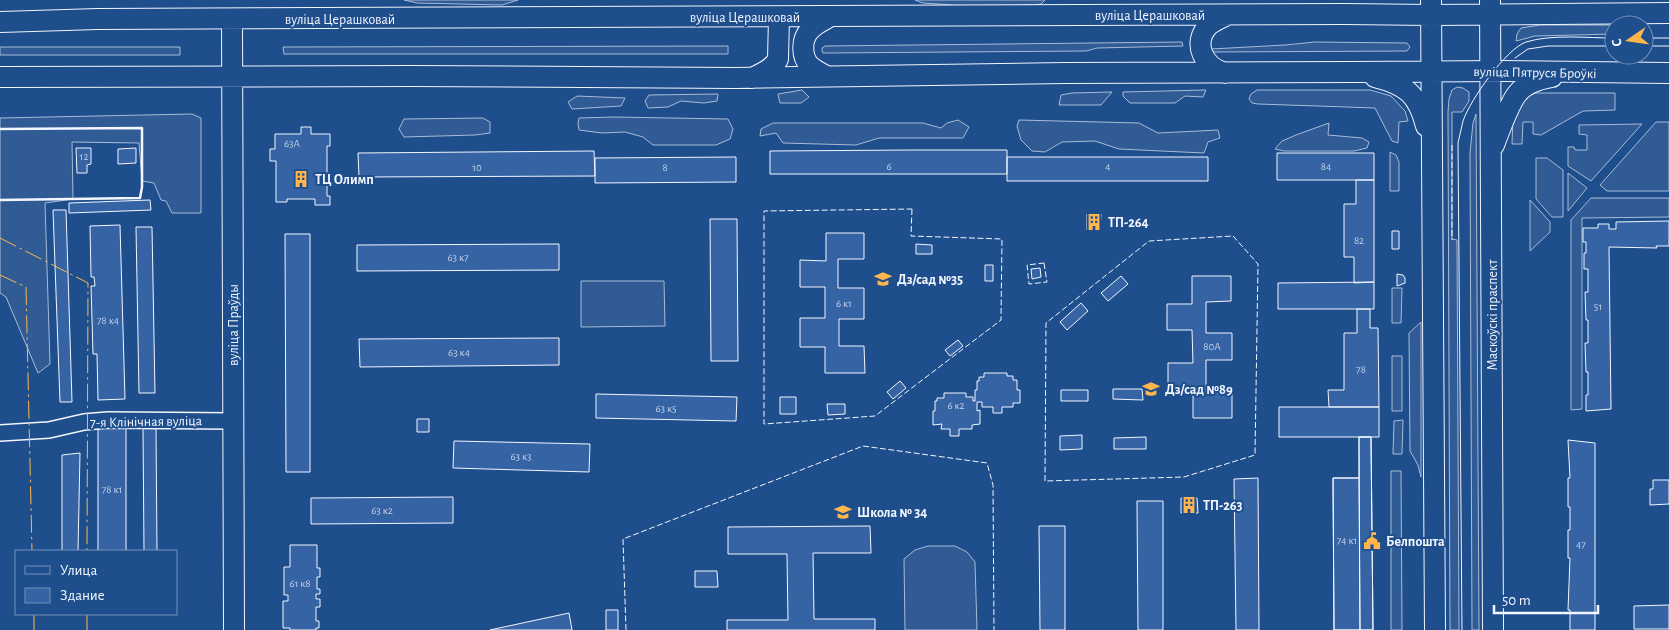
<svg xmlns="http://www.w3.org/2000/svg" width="1669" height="630" font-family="'Alegreya Sans',sans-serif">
<rect width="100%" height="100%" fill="#1f4e8c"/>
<path fill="#305b95" stroke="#a8bbd7" d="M404,0H518L502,5L417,3Z
M915,0H1045L1041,4L1034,5L954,7L953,5L923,3Z
M1540,25H1614V34L1535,36L1516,41L1517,34L1521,28Z
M1182,42L1183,46L1097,48L1086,51L826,53H823L822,50V48L825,46Z
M1315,42L1407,43L1410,47L1407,51L1212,52L1211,49L1285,45Z
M728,46V54H284L283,47Z
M0,47H180V55H0Z
M1457,87L1463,88L1469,92V101L1462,112H1452V239L1457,240L1459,630H1450L1448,112L1449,99L1452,90Z
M802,90L809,97L801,103H780L778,94Z
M1206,90L1203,97L1185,96L1175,103H1130L1123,96V92Z
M1257,90H1370L1391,96L1405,111L1408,121L1399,122L1398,143L1392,141L1375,108L1258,104L1252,103L1249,99L1251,94Z
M1112,92L1101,105H1059L1061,95L1072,93Z
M1535,93H1615V110L1583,111L1541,135L1533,134V122H1523L1522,144H1512L1513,116L1522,98Z
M718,94L717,101L704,103L681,101L668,107L648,108L645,101L649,95Z
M577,96L625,98L621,106L572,109L568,102Z
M192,114L201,118V213H172L166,201L161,200L154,183L142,181L139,143L72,142L73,199L45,203L50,364L38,373L6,297L0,293V118Z
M1476,114L1479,630H1472L1470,153L1473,123Z
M613,117L728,119L733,129L730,139L716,145H653L643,137L625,132L602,133L579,130L578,123L579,118Z
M483,118L490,122V133L475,135L404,137L399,129L404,119Z
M958,120L969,127L963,138H879L856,145L783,143L776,133L760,136L761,129L773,123H923L941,128L947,123Z
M1019,120L1139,123L1158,133L1218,130L1220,138L1208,142L1204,153L1119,149L1095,141L1062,142L1045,152L1032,151L1021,140L1017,126Z
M1656,122H1669V191H1607L1600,185Z
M1329,123L1328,135L1362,138L1369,142L1367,148L1354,151H1284L1275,149L1282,141L1296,135Z
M1642,124L1591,181L1568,166V147H1574L1575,150H1587V135L1579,134V125Z
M1390,152L1396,155L1399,162V191H1390Z
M1536,158H1547L1563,170V217H1552L1536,199Z
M1568,173L1587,188L1568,211Z
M1591,198H1669V217L1582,218V409L1571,410V220Z
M1530,200L1550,222V232L1530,251Z
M581,281H664L665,326L581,327Z
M1392,288H1402L1401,323H1392Z
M1421,322V477L1418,465L1410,451L1409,333Z
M1392,356H1402V411H1392Z
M1403,420L1402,454H1393L1394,421Z
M1391,471H1401L1402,630H1391Z
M928,546H955L967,552L975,562L977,630H905L904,559L915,550Z"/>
<path fill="#3563a3" stroke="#f2f6ff" d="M301,127H311V134H330V146H327V196H330V205H315V199H287V202H276V161H270V149H275V134H301Z
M76,148H91V164L87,165V173H77Z
M136,148V163L118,164V149Z
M911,150H1007V174H770V151Z
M594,151L595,176L359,177L358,153Z
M1277,153H1374V180H1277Z
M736,157V182L595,183V158Z
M1007,157H1208V181H1007Z
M1356,180H1374V282L1354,283V257H1344V204H1356Z
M150,200L151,210L69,213V203Z
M53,210H66L72,402H60Z
M1087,214H1101L1100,230H1087Z
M710,219H737L738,361H711Z
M1669,221V246H1656L1657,248L1609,247L1611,409L1586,411V395H1588V372H1586L1585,343H1588V320H1586L1585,292H1588V269H1584V253H1586V242H1583V228H1598V224H1609V229H1616V222Z
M120,225L125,399L98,400L97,354H93L91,286H95L94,277H91L90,226Z
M136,227H152L155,393H139Z
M1392,231H1399V249H1392Z
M826,233H864V259H838V288H864V319H839V346H864L865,373H825V347H800V318H825V287H800V260L826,261Z
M285,234H310V472H286Z
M559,244V270L357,271V245Z
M916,244L932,245V254H916Z
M985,265H993V281H985Z
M1040,268L1041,277L1032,279L1031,269Z
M1397,274L1403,275L1405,278V283L1397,286Z
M1121,276L1128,284L1108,301L1101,293Z
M1192,276H1231V301L1206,302V333H1232V360H1206V393L1232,392V418H1193V388L1168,389V363H1193L1192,330H1167V304H1192Z
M1374,282V309H1278V283Z
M1081,303L1088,311L1067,330L1060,322Z
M1357,309H1370V328H1378L1379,407H1329L1328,390H1344V333H1357Z
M559,338V365L360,367L359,339Z
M958,340L963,346L950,356L945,350Z
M984,373H1007V376H1013V380H1017V390H1020V403H1013V407H1002V413H993V407H982V402H977V411L980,410V424L972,425V429H959V436H950V429H941L942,424L933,425V411H935V401H937V398H944V393H966V397H973V401H975V390H977V381H979V377H984Z
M900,381L906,388L893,399L887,392Z
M1113,389H1142L1143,400L1113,399Z
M1061,390H1088V401H1061Z
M596,394L737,397L736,421L596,418Z
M780,397H796V414H780Z
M827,404H845V414L828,415Z
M1279,407H1379V437H1279Z
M417,419H429V432H417Z
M98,427H126V551H98Z
M143,428H156L157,551H144Z
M1082,435V449L1060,450V436Z
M1146,437V449H1114V438Z
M1359,437H1371L1373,630H1334L1333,478H1359Z
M1359,437H1371L1373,630H1360Z
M1568,440L1595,443V630H1570V610H1568L1570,558H1568V530H1570V507H1568V478H1570Z
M454,441L590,444L589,472L453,468Z
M80,453L78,551H62V455Z
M1258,478L1259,630H1236L1234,479Z
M1333,478H1359L1360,630H1334Z
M1653,480H1669V504L1650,505V489H1653Z
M453,497V523L311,524V498Z
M1181,498H1197L1198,513H1181Z
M1137,501H1163V630H1138Z
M870,526L871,553H813L814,619H875V630H727V620H788L787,554H728V527Z
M1039,526H1065V630H1040Z
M290,545H317V568H320V577H317V589H320V594H316V599H320V607H316V621H319V628H316V630H290V628H283V601H288V595H284V567H290Z
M695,571H717L718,587H695Z
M1669,605V629H1634V606Z
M606,610H618V630H606Z
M569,613L572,630H490Z"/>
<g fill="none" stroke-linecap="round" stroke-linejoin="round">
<g stroke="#f2f6ff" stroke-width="18">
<path id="minor" d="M0,433L49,430L84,422L108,420L233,421"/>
</g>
<g stroke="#f2f6ff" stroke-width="22">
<path id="major" d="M1431,0L1435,630
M1490,0L1493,630
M232,20L234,630
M0,22L98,19L1345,14L1431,15L1669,13
M1225,73C1204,67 1191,43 1209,25C1214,21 1221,18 1227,15
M826,76C821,73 815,70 810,66C801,57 801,39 810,30C815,24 823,21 829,17
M0,77L411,76L735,78L1065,73L1353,72L1502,71L1669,73
M1375,77C1407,85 1418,95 1426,126
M752,78C762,73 773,69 778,59L779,17
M1494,145C1499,132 1509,104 1517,94C1525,84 1540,79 1552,77"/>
</g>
<use href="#minor" stroke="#1f4e8c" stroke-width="15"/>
<use href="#major" stroke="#1f4e8c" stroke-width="20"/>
<path stroke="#f2f6ff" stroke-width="1" d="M1644,38H1669
M1644,46H1669
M1515,58L1528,49L1548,46H1614
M1462,630L1458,143C1460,136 1461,128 1463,121C1470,100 1506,49 1526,42C1552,34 1587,38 1614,38"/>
<path stroke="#f2f6ff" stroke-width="1" stroke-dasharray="6 2.5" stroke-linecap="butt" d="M1452,145V240
M912,209L911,236L1002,239L1001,320L875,416L764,424V211Z
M1233,236L1258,264L1255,455L1184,477L1045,481L1046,323L1149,241Z
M1044,263L1047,282L1029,284L1027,265Z
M626,630L623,539L863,446L987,463L993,485L994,630"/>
<path stroke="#f2f6ff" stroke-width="2.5" d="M0,129L142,128V187L140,198L0,200"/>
<path stroke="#ffb74d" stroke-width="1" stroke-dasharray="18 4 2.5 4" stroke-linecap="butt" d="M0,238L88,283L87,551
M0,275L26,287L32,551
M34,614V630
M87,614V630"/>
</g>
<defs>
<g id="building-bare" transform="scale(1.35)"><path d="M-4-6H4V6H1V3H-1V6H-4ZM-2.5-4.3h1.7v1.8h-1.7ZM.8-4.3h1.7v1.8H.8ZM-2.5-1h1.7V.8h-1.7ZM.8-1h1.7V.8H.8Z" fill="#ffb74d" stroke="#1f4e8c" stroke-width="2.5" paint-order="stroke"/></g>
<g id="school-bare" transform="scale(1.35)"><path d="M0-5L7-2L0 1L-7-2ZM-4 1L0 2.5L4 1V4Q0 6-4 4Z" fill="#ffb74d" stroke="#1f4e8c" stroke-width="2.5" paint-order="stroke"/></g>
<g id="civic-bare" transform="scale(1.35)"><path d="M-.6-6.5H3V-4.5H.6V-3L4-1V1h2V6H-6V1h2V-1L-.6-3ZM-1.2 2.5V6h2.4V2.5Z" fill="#ffb74d" stroke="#1f4e8c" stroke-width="2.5" paint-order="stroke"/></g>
</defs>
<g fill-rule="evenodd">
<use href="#building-bare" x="301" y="179"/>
<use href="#building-bare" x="1094" y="222"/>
<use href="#school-bare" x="883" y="279"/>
<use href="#school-bare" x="1151" y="389"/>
<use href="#building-bare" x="1189" y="505"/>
<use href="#school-bare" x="843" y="512"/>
<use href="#civic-bare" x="1372" y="541"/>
</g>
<g text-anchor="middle" stroke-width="4" stroke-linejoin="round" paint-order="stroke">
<g font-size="11" fill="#c3d1e8">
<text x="292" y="147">63А</text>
<text x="84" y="160">12</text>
<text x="889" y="170">6</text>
<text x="1108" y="170">4</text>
<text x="1326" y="170">84</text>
<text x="477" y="171">10</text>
<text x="665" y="171">8</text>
<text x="1359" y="244">82</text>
<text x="458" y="261">63 к7</text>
<text x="844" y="307">6 к1</text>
<text x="1598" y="310">51</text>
<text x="108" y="324">78 к4</text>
<text x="1212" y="350">80А</text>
<text x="459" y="356">63 к4</text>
<text x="1361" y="373">78</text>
<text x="956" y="409">6 к2</text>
<text x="666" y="412">63 к5</text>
<text x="521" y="460">63 к3</text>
<text x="112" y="493">78 к1</text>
<text x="382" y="514">63 к2</text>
<text x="1347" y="544">74 к1</text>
<text x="1581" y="548">47</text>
<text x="300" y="587">61 к8</text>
</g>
<g font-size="14" fill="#f2f6ff" stroke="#1f4e8c">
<text x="1150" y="20">вуліца Церашковай</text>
<text x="745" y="22">вуліца Церашковай</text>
<text x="340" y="24">вуліца Церашковай</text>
<text transform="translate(1535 72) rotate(1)" y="5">вуліца Пятруся Броўкі</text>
<text transform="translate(1492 315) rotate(-90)" y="5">Маскоўскі праспект</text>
<text transform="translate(233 325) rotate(-90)" y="5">вуліца Праўды</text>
<text transform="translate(146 421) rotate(-1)" y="5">7-я Клінічная вуліца</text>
</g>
<g font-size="14" font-weight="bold" fill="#f2f6ff" stroke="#1f4e8c" text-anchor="start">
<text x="315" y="184">ТЦ Олимп</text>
<text x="1108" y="227">ТП-264</text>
<text x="897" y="284">Дз/сад №35</text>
<text x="1165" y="394">Дз/сад №89</text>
<text x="1203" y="510">ТП-263</text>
<text x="857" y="517">Школа № 34</text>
<text x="1386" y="546">Белпошта</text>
</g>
</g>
<rect x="15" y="550" width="162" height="65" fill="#1f4e8c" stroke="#7391ba"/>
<rect x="25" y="566" width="25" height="8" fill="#1f4e8c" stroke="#7391ba"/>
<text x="60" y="575" font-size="15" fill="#f2f6ff">Улица</text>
<rect x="25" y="588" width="25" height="15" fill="#3563a3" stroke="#7391ba"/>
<text x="60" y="600" font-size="15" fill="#f2f6ff">Здание</text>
<g transform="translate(1629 40) rotate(257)"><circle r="24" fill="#1f4e8c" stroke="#7391ba"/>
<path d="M0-4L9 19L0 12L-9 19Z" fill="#ffb74d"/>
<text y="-8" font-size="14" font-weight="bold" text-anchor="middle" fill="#f2f6ff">С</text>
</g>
<path d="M1494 605v8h104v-8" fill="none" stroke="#f2f6ff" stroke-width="2.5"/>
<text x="1502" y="605" font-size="15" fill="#f2f6ff" stroke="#1f4e8c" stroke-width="4" paint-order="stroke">50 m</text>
</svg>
